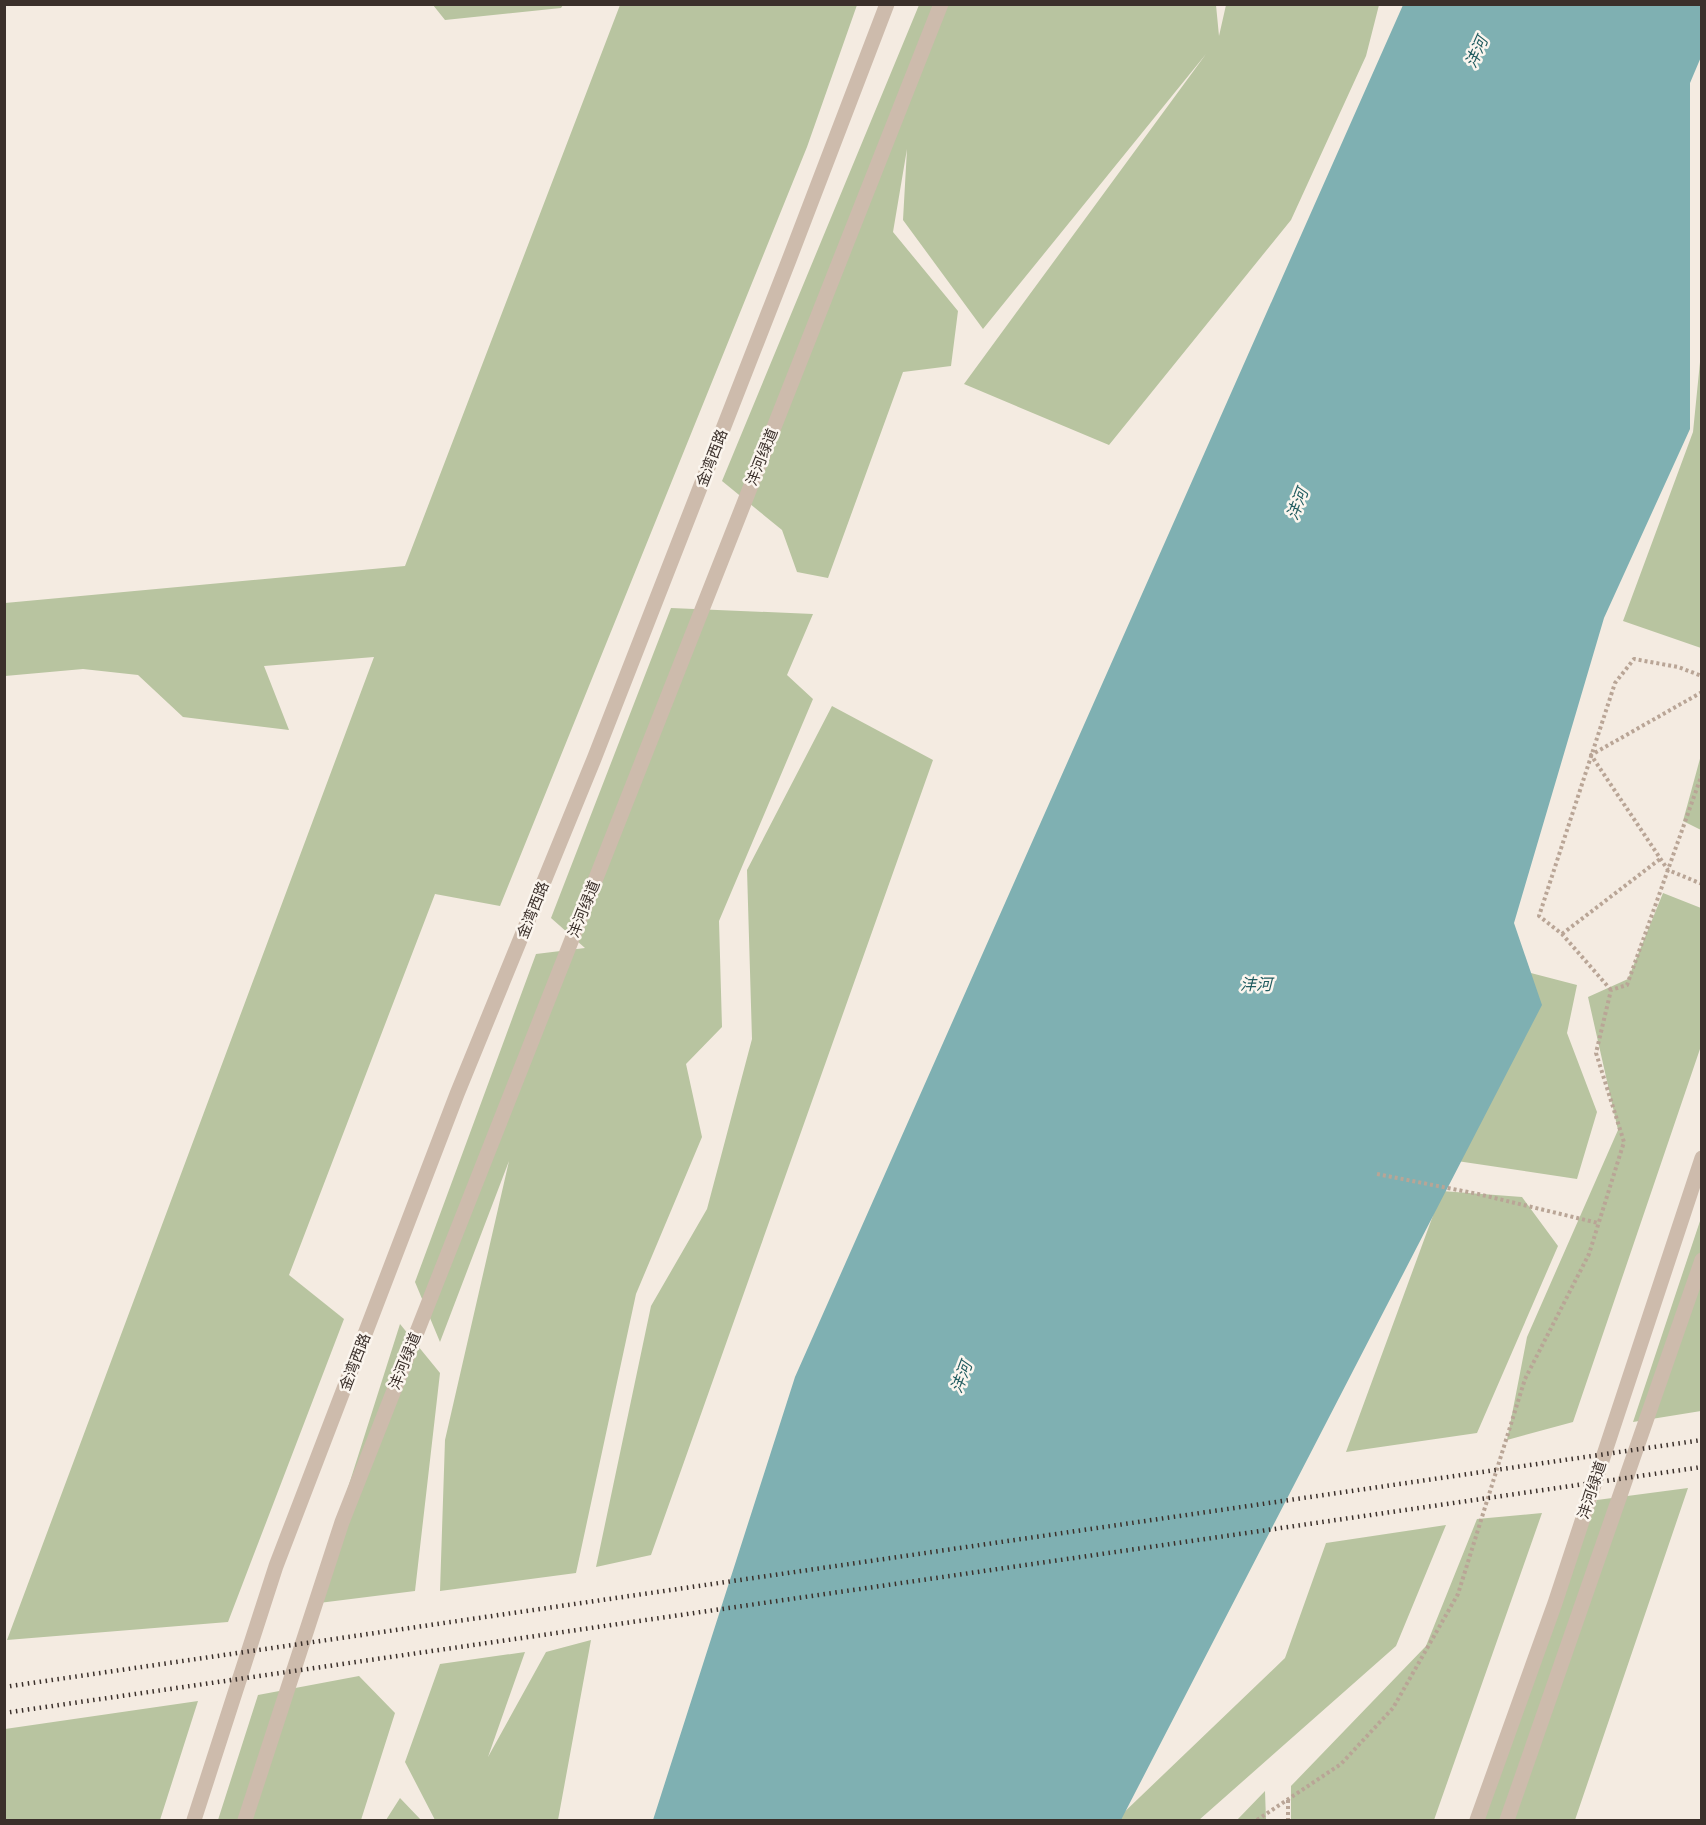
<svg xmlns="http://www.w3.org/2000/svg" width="1706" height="1825" font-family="Mulish,'Noto Sans SC',sans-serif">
<rect width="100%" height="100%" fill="#f4ebe1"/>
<path fill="#b8c4a0" d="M433,5H563L561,8L445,20Z
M620,5H857L807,147L500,906L435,894L289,1275L344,1319L228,1622L7,1640L374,657L264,666L289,730L183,717L138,675L83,669L5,676V603L405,566Z
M919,5H1216L1219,36L1226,5H1379L1366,56L1291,220L1109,445L964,384L1206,54L983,329L903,220L907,149L893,232L958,311L951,366L903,372L828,578L797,572L782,530L722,481Z
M1701,352L1702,648H1701L1623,621L1693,432Z
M671,608L813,614L787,675L813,699L719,921L722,1027L686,1064L702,1137L636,1294L576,1573L440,1591L445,1440L509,1161L440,1342L415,1282L536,954L585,948L551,918Z
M832,706L933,760L651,1555L596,1567L651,1306L707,1209L752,1039L747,870Z
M1701,755V830L1683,821Z
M1663,893L1701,908V1046L1573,1422L1507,1440L1527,1337L1618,1130L1588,997L1628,979Z
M1527,972L1577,985L1567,1033L1597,1112L1577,1179L1457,1161Z
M1442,1191L1522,1197L1558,1246L1477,1433L1346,1452Z
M1701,1218V1411L1633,1422Z
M400,1324L440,1373L415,1591L311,1604Z
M1688,1488L1575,1820H1484L1582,1537L1597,1500Z
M1542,1513L1434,1820H1291V1786L1426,1646L1477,1519Z
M1446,1525L1396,1646L1199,1820H1116L1285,1658L1326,1543Z
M591,1640L558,1820H435L405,1762L440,1664L525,1652L488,1757L546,1652Z
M359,1676L395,1713L361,1820H218L258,1695Z
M198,1701L160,1820H5V1729Z
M1265,1791L1266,1820H1237Z
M400,1798L421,1820H386Z"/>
<path fill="#7fb0b2" d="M1403,5H1701V57L1690,83V429L1604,618L1514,923L1542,1005L1121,1820H653L795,1377Z"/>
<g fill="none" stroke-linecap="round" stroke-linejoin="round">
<path stroke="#b9a596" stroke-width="4" stroke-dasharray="3 3" stroke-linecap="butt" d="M1702,692L1591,755L1668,870L1702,884
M1562,934L1660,859
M1611,990L1562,934L1539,916L1615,683L1634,659L1678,667L1702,676
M1377,1174L1478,1194L1598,1223
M1288,1800V1820
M1257,1820L1341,1764L1393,1708L1458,1594L1525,1379L1589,1254L1624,1142L1596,1053L1611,990L1627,985L1702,774"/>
<path stroke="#cdbbac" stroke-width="15" d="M245,1820L342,1522L941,4
M1477,1820L1555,1603L1702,1158"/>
<path stroke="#cdbbac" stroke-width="15" d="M194,1820L276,1566L457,1094L594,759L789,260L887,4
M1507,1820L1702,1260"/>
<path stroke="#3b302b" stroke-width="4.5" stroke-dasharray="1.5 4.5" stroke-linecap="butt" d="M4,1687L1702,1440
M4,1713L1702,1467"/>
</g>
<g text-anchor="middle" stroke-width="5" stroke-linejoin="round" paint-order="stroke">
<g font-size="15" fill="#3b302b" stroke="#fbf5ee">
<text transform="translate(762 457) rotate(-68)" y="5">沣河绿道</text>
<text transform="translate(712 458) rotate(-69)" y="5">金湾西路</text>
<text transform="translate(584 909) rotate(-68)" y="5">沣河绿道</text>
<text transform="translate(533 910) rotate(-68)" y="5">金湾西路</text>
<text transform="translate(405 1361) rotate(-68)" y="5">沣河绿道</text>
<text transform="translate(355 1362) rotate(-69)" y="5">金湾西路</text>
<text transform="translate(1592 1490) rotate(-72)" y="5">沣河绿道</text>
</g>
<g font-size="16" font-style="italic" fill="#1f5a5e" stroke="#fbf5ee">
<text transform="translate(1476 52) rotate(-66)" y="6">沣河</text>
<text transform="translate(1297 504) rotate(-69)" y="6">沣河</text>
<text x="1256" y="990">沣河</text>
<text transform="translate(961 1377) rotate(-69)" y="6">沣河</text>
</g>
</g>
<rect width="1706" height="1825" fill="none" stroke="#3b302b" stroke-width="12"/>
</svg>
